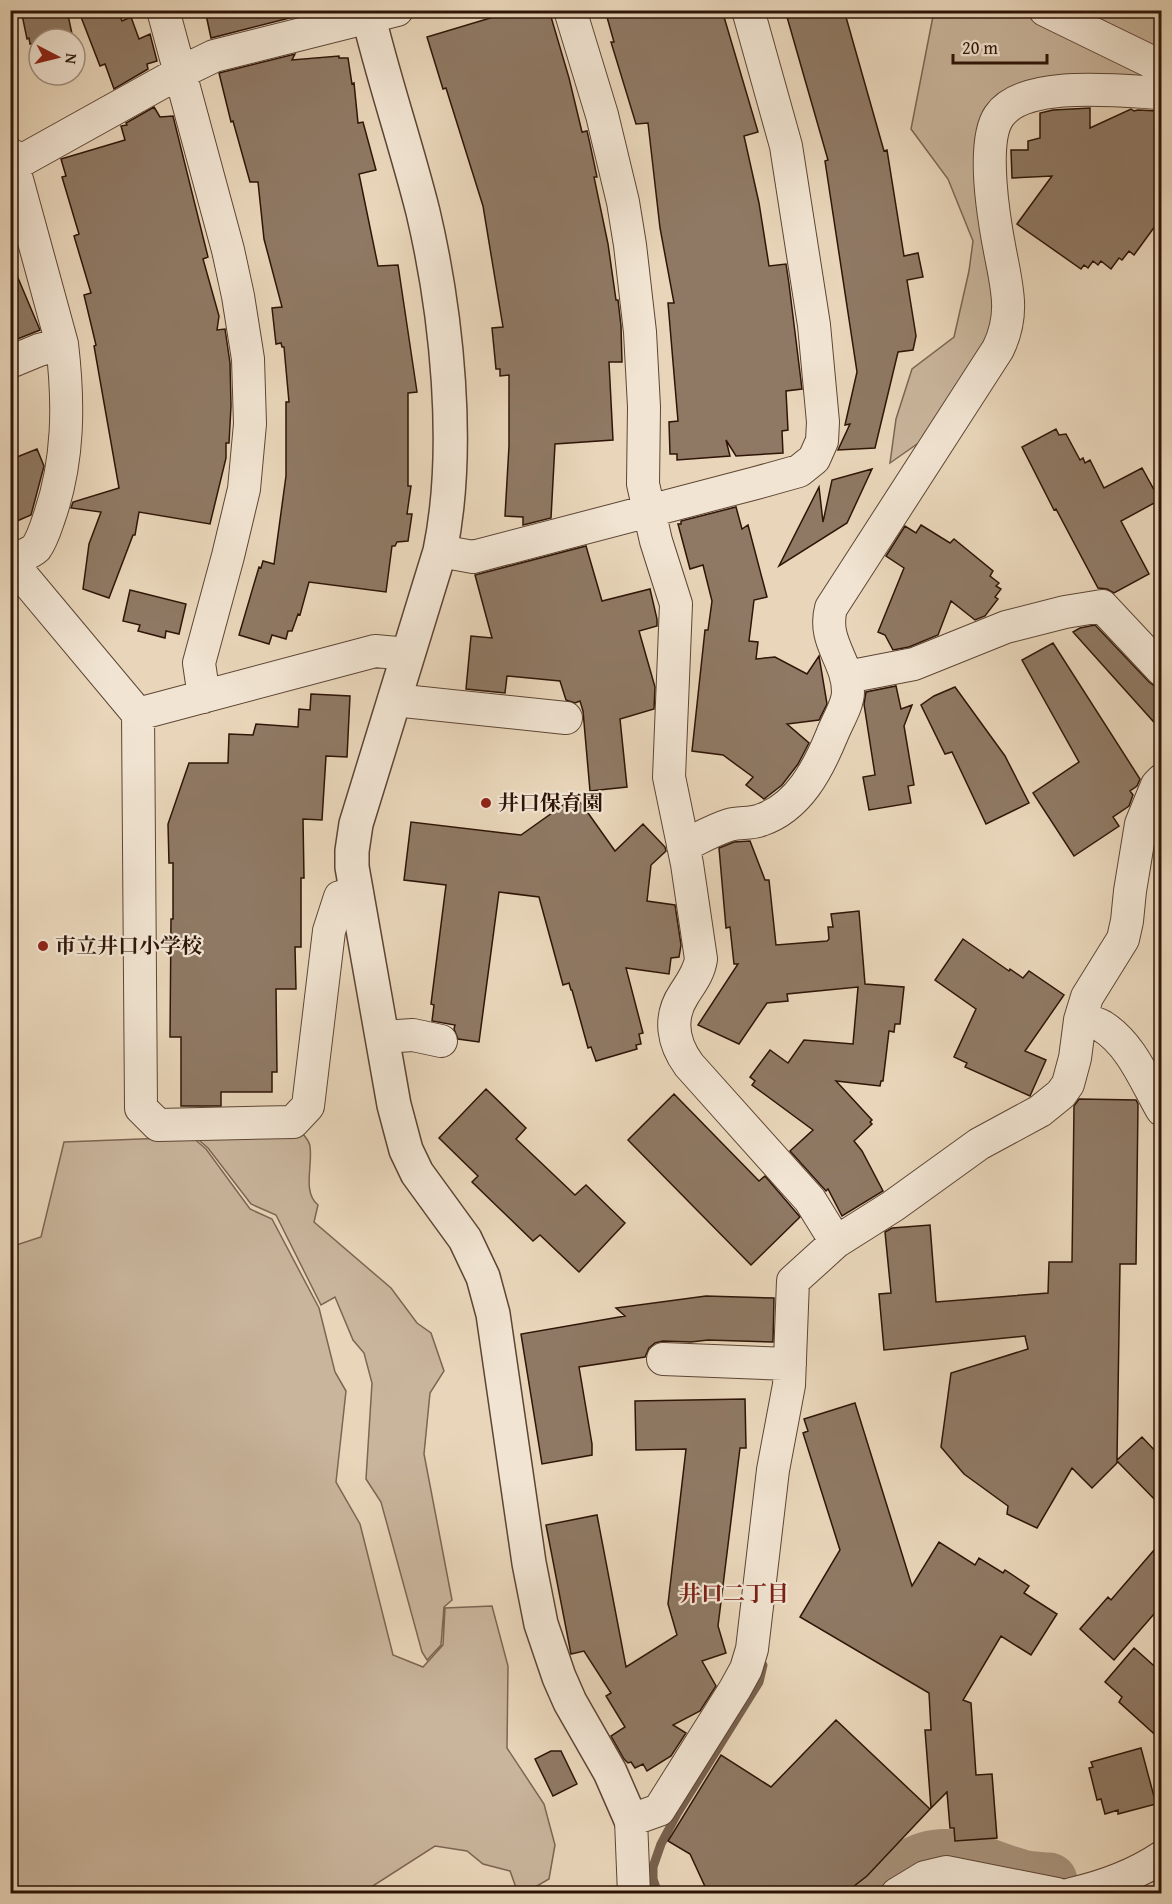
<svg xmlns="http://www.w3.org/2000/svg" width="1172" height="1904" font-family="'Gentium Book Plus','Noto Serif JP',serif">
<rect width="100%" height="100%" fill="#e9d6ba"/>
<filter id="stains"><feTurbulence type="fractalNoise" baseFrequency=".00333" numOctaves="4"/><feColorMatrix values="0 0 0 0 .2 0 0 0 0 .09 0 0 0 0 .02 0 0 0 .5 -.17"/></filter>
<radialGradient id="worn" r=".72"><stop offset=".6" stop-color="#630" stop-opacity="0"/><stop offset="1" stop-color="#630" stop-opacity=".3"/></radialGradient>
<path fill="#c9b59c" stroke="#7c6552" stroke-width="1.5" d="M934,11H1025L1161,76L1001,101L1004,300L989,348L927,437L890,463L896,419L912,369L954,337L969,271L973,241L948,179L911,129Z
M1069,11H1161V58Z
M303,1134C306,1138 310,1142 310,1147C313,1165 302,1192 318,1205L314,1222L391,1288L417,1323L431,1333L444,1371L430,1393L424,1454L452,1600L444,1607L441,1645L427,1660L422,1652L381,1502L366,1479L372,1383L364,1353L353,1340L335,1297L321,1305L276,1215L251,1204L208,1148L193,1135Z
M192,1137L206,1149L250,1209L272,1219L319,1308L335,1372L346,1391L336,1482L360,1524L393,1655L423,1667L443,1645L445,1608L492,1606L508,1666L507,1748L544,1804L555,1845L549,1879L525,1893H518L510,1871L483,1864L467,1851L435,1846L362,1893H11L10,1247L41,1237L64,1142Z"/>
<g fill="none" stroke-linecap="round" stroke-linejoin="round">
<path stroke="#78614e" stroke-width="9" d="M1153,840L1155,830L1162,824
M658,1894L653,1879V1867L661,1844L678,1812L759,1682L763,1665"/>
<path stroke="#a9947d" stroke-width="57" d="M872,1894C889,1882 907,1866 927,1860C962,1850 993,1872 1026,1879C1034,1880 1042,1881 1049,1881"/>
</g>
<path fill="#8f7964" stroke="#2e1507" stroke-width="1.5" d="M21,10H67L72,34L51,39H39V42L30,44L29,38L27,39Z
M98,10H118L122,21L131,17L139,39L150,34L157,61L147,64L148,69L114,89L105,64L100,66L81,17Z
M205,10H321L211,38Z
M495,10H549L569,78L582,132L587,131L590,144L597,177H594L608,244L616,300H618L621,326L622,362H609L613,440L555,444L551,518L523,525V517L505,516L509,446V375L500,376V369H496L492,328L503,327L483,206L446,88L443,89L427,37L497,16Z
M605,10H722L758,132L744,136L759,203L769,266L786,264L789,284L802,389L786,391L788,430L782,431L783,453L736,456L726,440L730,456L677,460V454H670L669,422L678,421L668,303H674L660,228L648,123L636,124L611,42H614Z
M785,10H844L884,151L887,150L904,256L918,253L923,277L907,280L916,336L913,350L898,352L875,448L838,450L850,424L845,425L857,372L825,161L828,160Z
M295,54L292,60L339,56V58H348L352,84L354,83L358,123L363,122L376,170L359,174L378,266L398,265L417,392L408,393V486H411L407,514H412L408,541L397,542L395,546H392L386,592L309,582L300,615L298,614L292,631H288L286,639L272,635L269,644L239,635L259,567L261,568L263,561L274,564L286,476V402H289L284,347H282L281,343L276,344L272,308L282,307L264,239L258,182H250L233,121L231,122L219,73Z
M154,107L160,117L173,116L208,257L203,259L219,316L217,330L225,329L230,363L231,406L229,443H226V458L210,524L139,512L135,535H133L109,598L83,589L89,544L101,512L71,508L73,502L119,488L94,346L96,345L84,295L91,293L74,236L79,234L62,177L66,176L61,159L125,140L121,126L127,125L126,123Z
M1090,108V128L1131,109L1134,111L1138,110L1158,111L1161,118V218L1134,255L1129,251L1122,260L1119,258L1111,269L1101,261L1098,265L1093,261L1088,268L1084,265L1081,269L1017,224L1052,176L1012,178L1011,150H1028V141L1040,138V113L1053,110Z
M10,259L40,330L10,342Z
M1056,429L1059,435L1066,434L1080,460L1083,458L1085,463L1090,460L1104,488L1142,468L1158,497H1156L1158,501L1121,521L1149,574L1114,593L1107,589L1098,588L1056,509L1054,510L1022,447Z
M10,442L17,457L37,449L44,466L31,515L10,524Z
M872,469L847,523L779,566L819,487L823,522L832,480Z
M736,507L742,529L748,525L767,597L754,600L749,641L758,642L756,659L775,657L807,674L819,656L827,704L819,720L787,724L809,743L798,764L782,785L764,799L746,785L753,777L723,755L692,751L705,630H708L712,601L703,565L690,569L678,524H681V521Z
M921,525L950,543L954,539L993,571L990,576L999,583L996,586L1001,589L995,597L998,599L985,616L975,620L951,601L938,635L909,647L893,650L885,635L878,632L904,568L886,556L905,526L916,533Z
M586,546L602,601L650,589L657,619V626L639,631L655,687L654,709L620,719L627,787L590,791L583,711L580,701L575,703L566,700L560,681L507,676L505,693L466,689L471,636L492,638L475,575Z
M130,590L186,604L179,634L166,631L165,638L138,631L140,625L123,621Z
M1095,625L1149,682L1156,687H1161V730L1073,632L1080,628Z
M1053,643L1140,779L1137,786L1130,791L1133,795L1129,806L1113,817L1119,826L1074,856L1033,793L1079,762L1022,660Z
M896,686L901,709L912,705L904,726L914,785L908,786L911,803L869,810L863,777L875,775L864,704L866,692Z
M955,687L1005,756L1029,803L986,824L952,752L945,754L921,705L934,696Z
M311,694L350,696L347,757L326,756L322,820L303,819L304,878H301V947H295L296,989H276L277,1072H272V1092H221V1106H181V1037H170L171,919H173V863H169L168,824L189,763H228L229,734L253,735L256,724L298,727L299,709L310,710Z
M576,796L615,851L643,824L665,847L666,851L651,865L647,901L675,905L681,945L679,957L671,958L669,974L626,968L643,1033L639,1034L641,1044L636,1045L637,1049L596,1061L591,1047L588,1048L572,990H571L569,983L563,985L539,897L499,892L479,1042L458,1039L454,1029L455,1025L432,1021L434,1005L431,1004L446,885L404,880L411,822L521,835Z
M750,841L765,880H769L776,945L827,941L829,939L828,927H833L831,914L859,911L865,984L904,987L900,1024H895L894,1032L889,1031L883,1081H881L880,1086L836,1081L872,1120L870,1122L872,1124L854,1141L862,1151L883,1191L842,1216L828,1189L826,1191L790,1151L813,1130L752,1085L755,1081L750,1077L770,1050L788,1063L804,1040L853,1044L858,987L787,994L788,1001L767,1003L739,1044L698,1025L738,964H734L730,927L726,928L719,848L734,842Z
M963,939L1009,971L1010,969L1023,978L1029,971L1064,995L1025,1051L1046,1060L1030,1096L965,1067L967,1063L954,1057L976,1009L935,980Z
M486,1089L526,1128L516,1139L575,1195L586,1185L625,1223L579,1272L540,1235L533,1241L472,1182L478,1176L439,1138Z
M674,1094L759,1181L765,1176L800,1217L751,1265L628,1140Z
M1079,1099L1136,1100L1138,1104L1136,1264H1120L1117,1460L1142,1437L1161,1457V1506L1117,1461V1463L1092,1488L1072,1468L1037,1528L1007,1514L1008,1506L964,1474L941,1447L951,1373L1028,1349L1025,1336L884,1350L879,1294L891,1293L885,1232L892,1228L930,1225L936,1302L1048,1293L1049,1262H1072L1074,1106Z
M706,1296L774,1298L773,1342L708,1340L691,1342L663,1341L655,1343L649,1348L645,1357L579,1367L592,1444V1455L542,1464L521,1334L625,1316L616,1308Z
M745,1399L746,1448H740L718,1626L726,1653L702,1661L716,1686L700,1711L673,1725L686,1733L671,1756L647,1771L643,1764L635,1768L631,1762L628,1763L624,1759L611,1736L625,1727L606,1696L611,1693L584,1651L571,1654L546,1525L597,1515L626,1667L677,1635L668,1604L686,1449L636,1450L635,1401Z
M855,1403L912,1586L939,1542L975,1565L979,1558L1003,1573L1005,1570L1029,1586L1024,1593L1057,1614L1031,1655L1001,1636L963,1700L971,1703L976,1775L992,1774L997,1838L955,1841L954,1828H950L947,1792L931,1808L925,1730H931L929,1693L800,1617L840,1550L803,1433L808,1431L804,1419Z
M1161,1542V1606L1114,1660L1080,1629L1108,1597L1111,1600Z
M1134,1648L1161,1672V1740L1119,1702L1122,1697L1105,1682Z
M836,1720L930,1809L867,1876L845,1893H708L690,1854L668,1841L721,1755L771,1787Z
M1141,1748L1156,1804L1118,1814V1810L1105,1814L1101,1799L1097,1800L1089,1768L1093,1767L1091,1762Z
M551,1751H561L577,1784L553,1796L535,1759Z"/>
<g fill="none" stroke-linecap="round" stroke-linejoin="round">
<g stroke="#5d4534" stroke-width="34">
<path id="minor" d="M163,10L228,250L238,296L248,359L250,424L244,489L228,556L199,663L204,697
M570,10L602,115L623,202L630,245L640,332L644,407L643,484L656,541L676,604L669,777L687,864L701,959C699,973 691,983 684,994C668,1018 673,1043 689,1065L810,1200L836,1242
M1045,10L1162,67
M10,154L62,344C69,403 69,461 49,518C46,527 42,540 36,548C31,553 19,557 12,561
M10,167L179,73L214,56L397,10
M10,362L39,350L62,344
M440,551L473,557L756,483L799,471L814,459L822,441L823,422L814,325L786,146L748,10
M10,561L138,714L141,1108L158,1125L293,1122L308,1106L329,931L340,897L357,894
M847,677L914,664L1006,627L1065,612L1102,606L1162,670
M394,700L566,718
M138,714L375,651L408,654
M683,846C698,839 713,830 729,825C739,822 751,824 761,820C799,807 818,769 832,735C837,722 848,705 848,692C848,660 822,642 831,608L998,349C1015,314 1007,288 1000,251C994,220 981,142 999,116C1024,79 1121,91 1162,93
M1080,1020C1087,1021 1096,1022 1102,1026C1132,1045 1145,1081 1162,1110
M382,1037L413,1035L441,1041
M663,1359L790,1364
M634,1894L631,1820L659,1810L735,1689L746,1669L752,1649L773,1470L789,1385L793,1281L836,1242L893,1206L979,1144L1040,1111L1061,1094L1068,1084L1075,1058L1080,1020L1087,997L1123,939L1127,921L1130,891L1141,824L1157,785L1162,780
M897,1894L925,1877L946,1872L1057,1894
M1071,1894C1102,1887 1135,1875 1162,1857"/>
</g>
<g stroke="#5d4534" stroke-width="36">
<path id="tertiary" d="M367,10C383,78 406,144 423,212C447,314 461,449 440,551L356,824L352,851V867L394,1105L406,1150L417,1173L465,1239L483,1277L493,1314L529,1563L541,1624L559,1677L570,1702L610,1772L631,1820"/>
</g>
<use href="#minor" stroke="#f1e4d2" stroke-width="32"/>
<use href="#tertiary" stroke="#f1e4d2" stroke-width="33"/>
</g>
<g fill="#8f2418" stroke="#f1e4d2" stroke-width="2">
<circle cx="486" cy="803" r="6"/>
<circle cx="43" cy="946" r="6"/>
</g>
<g text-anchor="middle" stroke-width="4.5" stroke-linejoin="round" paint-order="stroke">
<g font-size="21" font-weight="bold" fill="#2e1507" stroke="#f1e4d2" text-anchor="start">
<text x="498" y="810">井口保育園</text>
<text x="55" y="953">市立井口小学校</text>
</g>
<g font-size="22" font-weight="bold" fill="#7a1f14" stroke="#f1e4d2">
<text x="734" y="1601">井口二丁目</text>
</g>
</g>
<rect width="1172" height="1904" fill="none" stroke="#e9d6ba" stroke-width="36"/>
<rect x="12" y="12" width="1148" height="1880" fill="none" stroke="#2e1507" stroke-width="3"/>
<rect x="18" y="18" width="1136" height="1868" fill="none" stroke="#2e1507" stroke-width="1.5"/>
<g transform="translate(57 57) rotate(97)"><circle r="28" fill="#f1e4d2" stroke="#a39181" stroke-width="1.5"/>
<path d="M0-4.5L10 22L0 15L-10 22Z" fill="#8f2418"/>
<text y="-9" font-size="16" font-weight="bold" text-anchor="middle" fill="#2e1507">N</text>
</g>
<path d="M953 54v9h94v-9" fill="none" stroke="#2e1507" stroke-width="3"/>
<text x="962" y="54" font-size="18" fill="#2e1507" stroke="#f1e4d2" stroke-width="4.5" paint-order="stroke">20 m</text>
<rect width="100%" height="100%" filter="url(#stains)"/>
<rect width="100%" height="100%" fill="url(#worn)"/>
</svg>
